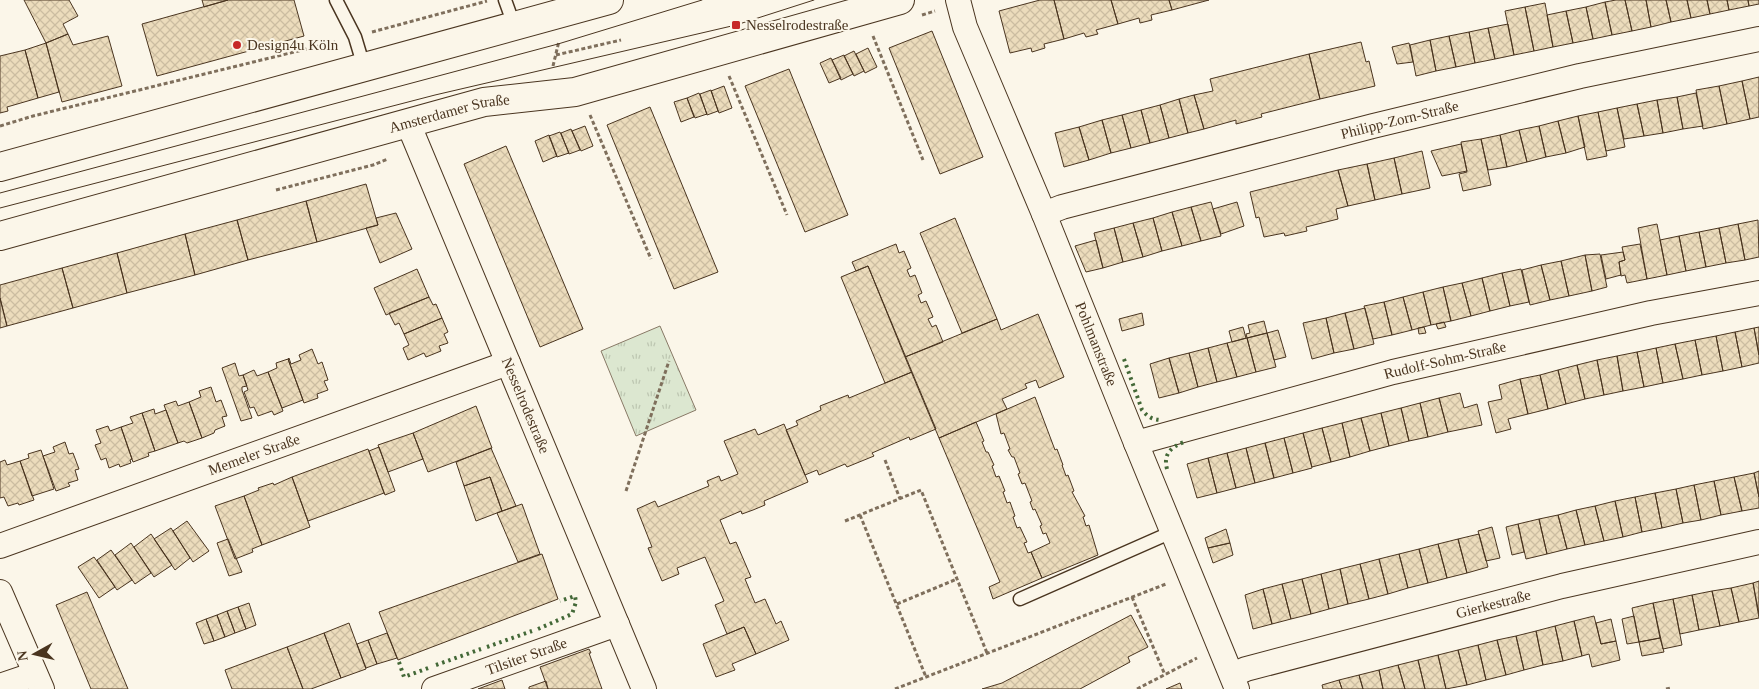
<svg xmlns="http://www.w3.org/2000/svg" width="1759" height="689" font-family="'Times New Roman',serif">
<defs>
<pattern id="park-tufts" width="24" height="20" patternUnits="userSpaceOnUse" patternTransform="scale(1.25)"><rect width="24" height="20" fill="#dce7d0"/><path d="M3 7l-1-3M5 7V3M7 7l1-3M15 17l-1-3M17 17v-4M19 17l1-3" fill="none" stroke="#bec7b2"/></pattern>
<pattern id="building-cross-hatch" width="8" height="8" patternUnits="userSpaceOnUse" patternTransform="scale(1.25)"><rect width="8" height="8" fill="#ecdcbc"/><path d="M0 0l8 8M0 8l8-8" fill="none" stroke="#ccbda1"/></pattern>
</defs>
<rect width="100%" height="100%" fill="#fbf6e9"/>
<path fill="url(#park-tufts)" stroke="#887966" d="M660,326L696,410L636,436L601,351Z"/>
<path fill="url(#building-cross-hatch)" stroke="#4a3520" d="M24,0H69L78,16L63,24L68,34L46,43Z
M202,0H228L204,7Z
M228,0H294L304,36L157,76L142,24Z
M1040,0H1054L1064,39L1044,44L1045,48L1032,52L1031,48L1010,53L999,11Z
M1054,0H1111L1118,24L1096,30L1098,34L1086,37L1084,33L1064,39Z
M1111,0H1169L1172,10L1151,15L1152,20L1140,23L1139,18L1118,24Z
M1169,0H1209L1172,10Z
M1616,0H1625L1632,31L1612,35L1605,2Z
M1625,0H1646L1651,27L1632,31Z
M1646,0H1666L1671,22L1651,27Z
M1666,0H1687L1691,18L1671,22Z
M1687,0H1707L1710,14L1691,18Z
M1707,0H1727L1729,10L1710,14Z
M1727,0H1748L1749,6L1729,10Z
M1748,0H1759V4L1749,6Z
M1605,2L1612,35L1593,39L1586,7Z
M1545,3L1553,47L1534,51L1525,7Z
M1525,7L1534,51L1514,55L1505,11Z
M1586,7L1593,39L1573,43L1566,11Z
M1566,11L1573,43L1553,47L1547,15Z
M1508,24L1514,55L1495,59L1488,28Z
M1488,28L1495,59L1475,63L1469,32Z
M932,31L983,157L940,174L889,48Z
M1469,32L1475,63L1456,67L1449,36Z
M68,34L73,45L108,36L122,86L62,102L46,43Z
M1449,36L1456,67L1436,71L1430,40Z
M1430,40L1436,71L1416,76L1410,45Z
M1361,42L1366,62L1369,61L1375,86L1320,99L1309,54Z
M46,43L59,92L38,98L25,50Z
M1409,43L1413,62L1397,64L1392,47Z
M868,48L877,67L865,73L856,54Z
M25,50L38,98L7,107L8,111L0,113V56Z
M854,51L864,71L854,76L844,56Z
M1309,54L1320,99L1261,114L1262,117L1236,124V120L1204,129L1194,95L1213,91L1210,79Z
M844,55L853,74L841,80L832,60Z
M831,58L841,78L829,83L820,63Z
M789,69L848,215L805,232L745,86Z
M1759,77V117L1750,119L1742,81Z
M1742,81L1750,119L1727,124L1719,86Z
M724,86L732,108L719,113L711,91Z
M1719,86L1727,124L1703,129L1696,90Z
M711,90L718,111L707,115L700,94Z
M699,93L707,114L695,118L687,98Z
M1696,93L1703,126L1683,129L1677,97Z
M1194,95L1204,129L1188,133L1179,99Z
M1677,97L1683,129L1663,133L1657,100Z
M687,98L694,117L681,122L674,102Z
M1179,99L1188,133L1169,138L1160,105Z
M1657,100L1663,133L1644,136L1637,104Z
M1637,104L1644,136L1624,139L1617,108Z
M1160,105L1169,138L1150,143L1141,110Z
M650,107L718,272L674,289L607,125Z
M1617,108L1625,147L1606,151L1598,112Z
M1141,110L1150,143L1131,148L1122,115Z
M1598,112L1607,156L1587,160L1578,116Z
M1122,115L1131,148L1111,153L1102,120Z
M1578,116L1585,147L1566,153L1558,121Z
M1102,120L1111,153L1089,160L1079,127Z
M1558,121L1566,153L1546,157L1539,126Z
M585,126L593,146L581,151L572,131Z
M1539,126L1546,157L1527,162L1519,130Z
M1079,127L1089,160L1064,167L1055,133Z
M571,129L580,150L569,154L561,133Z
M1519,130L1527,162L1507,167L1500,135Z
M560,132L569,153L557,157L549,136Z
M549,135L557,156L543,162L535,141Z
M1500,135L1507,167L1488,170L1481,139Z
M1481,139L1491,185L1463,191L1459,174L1467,172L1461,142Z
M1461,144L1467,171L1442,176L1431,151Z
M506,146L583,329L540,347L464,164Z
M1422,151L1430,188L1402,194L1394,158Z
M1394,158L1402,194L1375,200L1367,164Z
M1367,164L1375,200L1348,206L1338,170Z
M1338,170L1348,206L1336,209L1338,219L1306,227L1307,231L1285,236L1284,233L1264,237L1259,217L1256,218L1250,192Z
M366,184L378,225L317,242L306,201Z
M306,201L317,242L248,260L237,220Z
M1211,202L1221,236L1201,241L1191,207Z
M1237,202L1244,226L1221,234L1213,209Z
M1191,207L1201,241L1182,246L1172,212Z
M1172,212L1182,246L1162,251L1153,218Z
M396,213L412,249L380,263L366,228L378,225L376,218Z
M955,218L997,319L962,333L920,233Z
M1153,218L1162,251L1143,257L1133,223Z
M237,220L248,260L195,275L185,234Z
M1758,220L1759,257L1745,260L1738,224Z
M1133,223L1143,257L1123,262L1114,228Z
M1657,224L1667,275L1647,279L1638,228Z
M1738,224L1745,260L1726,263L1719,228Z
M1114,228L1123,262L1103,268L1094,233Z
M1719,228L1726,263L1706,267L1699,232Z
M1699,232L1706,267L1686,271L1679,236Z
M185,234L195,275L127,293L117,253Z
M1679,236L1686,271L1667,275L1660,240Z
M1096,240L1103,268L1086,272L1075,246Z
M896,244L899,253L904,251L911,268L907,270L910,277L915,275L922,293L918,295L921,303L926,301L933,317L928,319L932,327L936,325L943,342L905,357L868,266L856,271L852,262Z
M1640,244L1647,279L1627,283L1625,275L1621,276L1619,262L1625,260L1622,247Z
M1623,252L1625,260L1619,262L1621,275L1606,279L1601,255Z
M117,253L127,293L73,308L62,268Z
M1600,254L1607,287L1592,291L1585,255Z
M1585,255L1592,291L1569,296L1561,261Z
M1561,261L1569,296L1550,300L1541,265Z
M1541,265L1550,300L1530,305L1522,270Z
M868,266L912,372L885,383L841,277Z
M62,268L73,308L7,326L0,298V285Z
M417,269L429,297L386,315L374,288Z
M1521,269L1529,302L1510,306L1502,273Z
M1502,273L1510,306L1490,311L1482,278Z
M1482,278L1490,311L1471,316L1462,283Z
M1462,283L1471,316L1451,321L1443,287Z
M1443,287L1451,321L1431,325L1423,292Z
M1423,292L1431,325L1412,330L1403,297Z
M429,297L433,305L436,304L442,318L404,334L399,323L395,325L389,313Z
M1403,297L1412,330L1392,335L1384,302Z
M0,298L7,326L0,328Z
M1384,302L1392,335L1373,339L1364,306Z
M1365,308L1374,344L1354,349L1345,313Z
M1142,313L1144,325L1122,331L1119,319Z
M1345,313L1354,349L1334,353L1326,318Z
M1038,314L1064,377L1039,388L1036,380L1025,384L1027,388L1002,399L1007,409L939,438L905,357L997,319L1001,330Z
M442,318L448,332L444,334L448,343L439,346L441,351L426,357L424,353L408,360L403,348L409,345L404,334Z
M1326,318L1334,353L1312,359L1303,323Z
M1264,321L1267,333L1247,338L1246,334L1250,333L1248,325Z
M1444,322L1446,327L1438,329L1436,324Z
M1243,327L1246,338L1232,342L1229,331Z
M1424,327L1426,333L1419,334L1418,328Z
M1759,327V355L1754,328Z
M1754,328L1759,355V363L1742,367L1735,332Z
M1278,330L1286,357L1274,360L1267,333Z
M1735,332L1742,367L1723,371L1716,336Z
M1267,333L1276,367L1256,372L1247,338Z
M1716,336L1723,371L1702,375L1695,340Z
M1247,338L1256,372L1237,377L1227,343Z
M1695,340L1702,375L1683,379L1675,344Z
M1227,343L1237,377L1217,382L1208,348Z
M1675,344L1683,379L1663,383L1656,348Z
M1208,348L1217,382L1198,387L1189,353Z
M1656,348L1663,383L1644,387L1637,352Z
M312,349L318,364L322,362L328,380L324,381L328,390L317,394L318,398L304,403L288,359L289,358L291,364L301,360L299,355Z
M1637,352L1644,387L1623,391L1617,356Z
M1189,353L1198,387L1179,393L1169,358Z
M1617,356L1623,391L1604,395L1597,360Z
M1169,358L1179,393L1159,398L1150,364Z
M288,359L303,400L282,408L268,372L277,368L276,363Z
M1597,360L1604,395L1585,399L1577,365Z
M235,363L239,376L243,375L247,386L242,387V390L252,418L241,421L222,368Z
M1577,365L1585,399L1566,404L1558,370Z
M254,370L257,376L268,372L283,411L274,415L272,411L258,416L254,407L250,408L244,392L248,390L243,375Z
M1558,370L1566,404L1548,409L1540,375Z
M912,372L936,429L910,440L909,437L872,453L874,456L847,467L845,464L819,475L817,470L805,475L786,430L798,425L796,421L821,410L820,406L848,395L849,398Z
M1540,375L1548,409L1528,414L1520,379Z
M1520,379L1528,414L1508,419L1511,429L1496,433L1488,402L1502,399L1499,385Z
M211,387L216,402L221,400L227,416L222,417L225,426L215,430L214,433L202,438L189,402L201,397L199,391Z
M1460,393L1464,408L1477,404L1482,425L1448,432L1439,398Z
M1035,397L1055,450L1057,449L1063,465H1062L1066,476L1068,475L1074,491L1072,492L1085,516L1083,517L1086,526L1089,525L1098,555L1042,578L1031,552L1050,543L1046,533L1043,534L1040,526L1042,525L1035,509L1033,510L1030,502L1032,501L1025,483L1022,484L1018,474L1020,473L1014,457H1012L1008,450L1010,449L1004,433L1001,434L996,414Z
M1439,398L1448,432L1428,437L1420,403Z
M176,401L178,406L189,402L202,438L187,443L184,441L178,443L164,405Z
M1420,403L1428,437L1409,441L1401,408Z
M476,406L492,448L428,472L413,433Z
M1401,408L1409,441L1389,446L1381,413Z
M154,409L155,414L166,410L178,443L155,451L142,413Z
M142,413L155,451L148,453L149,456L133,462L121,427L133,423L130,417Z
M1381,413L1389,446L1370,451L1361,418Z
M1361,418L1370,451L1350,457L1342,423Z
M976,422L984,441L982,442L986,452H988L994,465L992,466L996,477L999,476L1005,491L1003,492L1007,503L1010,502L1015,516L1013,517L1017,528L1020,527L1027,542L1024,543L1028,553L1031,552L1042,578L993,599L989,587L1000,582L939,438Z
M1342,423L1350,457L1331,462L1322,428Z
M784,424L808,482L764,501L765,505L753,510L742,514L741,511L720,520L730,544L736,542L751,577L745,579L755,603L765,599L776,624L781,621L789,640L756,654L744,627L727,634L715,605L724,601L705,557L677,568L679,574L662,581L648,548L652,547L637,509L655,501L658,507L709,486L707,481L719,476L721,481L738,474L724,441L755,429L758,435Z
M108,426L110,431L121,427L132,459L130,460L131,463L120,467L119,464L109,468L106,458L101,460L95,445L101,443L96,430Z
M1322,428L1331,462L1312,467L1303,433Z
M413,433L423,459L388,472L378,445Z
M1303,433L1312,468L1293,473L1284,438Z
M1284,438L1293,473L1274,478L1265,443Z
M65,442L69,454L73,453L79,469L75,470L78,480L68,483L70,486L56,491L43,456L55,452L53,447Z
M1265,443L1274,478L1255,483L1246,448Z
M379,447L395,491L385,495L369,451Z
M491,448L516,506L502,511L490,477L464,486L456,462Z
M1246,448L1255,483L1236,488L1227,453Z
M368,449L384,493L308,521L292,477Z
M41,450L54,489L32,496L20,461L29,458L28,454Z
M1227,453L1236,488L1217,493L1208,458Z
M1208,458L1217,493L1197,498L1187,464Z
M5,460L7,465L20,461L34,500L19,505L18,503L8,506L4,497L0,498V462Z
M1759,471V497L1754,473Z
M1754,473L1759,497V508L1742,511L1734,477Z
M292,477L310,527L262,545L244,496L259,490L258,488L273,483L274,485Z
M490,477L502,511L476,521L464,486Z
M1734,477L1742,511L1721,515L1714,481Z
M1714,481L1721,515L1701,520L1694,485Z
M1694,485L1701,520L1683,523L1676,489Z
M1676,489L1683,523L1662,528L1655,493Z
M1655,493L1662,528L1642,532L1635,497Z
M244,496L262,545L252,549L253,552L235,559L215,506Z
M1635,497L1642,532L1623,537L1615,501Z
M1615,501L1623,537L1604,541L1595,506Z
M522,504L540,554L518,562L497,513Z
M1595,506L1604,541L1585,545L1576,510Z
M1576,510L1585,545L1567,549L1558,515Z
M1558,515L1567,549L1547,554L1539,519Z
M1539,519L1547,554L1526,559L1518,524Z
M187,521L209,551L193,562L173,531Z
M1518,524L1524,552L1512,555L1506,527Z
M1492,527L1500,558L1486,561L1478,531Z
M171,528L190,558L175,570L154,539Z
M1226,529L1230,543L1208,548L1205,538Z
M151,534L172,565L154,577L134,547Z
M1479,534L1488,567L1467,573L1458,539Z
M228,539L242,572L229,576L217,543Z
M1458,539L1467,573L1447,578L1438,544Z
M131,543L151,573L135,584L115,555Z
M1230,543L1233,555L1213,563L1208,548Z
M1438,544L1447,578L1428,583L1419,549Z
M1419,549L1428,583L1408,588L1399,554Z
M111,550L132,580L117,590L97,560Z
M542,554L558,599L398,660L379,612Z
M1399,554L1408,588L1388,594L1379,559Z
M94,557L115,587L99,598L78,567Z
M1379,559L1388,594L1369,599L1360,564Z
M1360,564L1369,599L1348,604L1340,569Z
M1340,569L1348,604L1329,609L1321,574Z
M1321,574L1329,609L1311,614L1302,579Z
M1302,579L1311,614L1291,619L1282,584Z
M1759,581V614L1753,583Z
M1753,583L1759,618L1739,622L1731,588Z
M1282,584L1291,619L1272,624L1263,589Z
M1731,588L1739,622L1720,626L1712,591Z
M1263,589L1272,624L1253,629L1245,595Z
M1712,591L1720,626L1699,630L1692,595Z
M87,592L128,689H91L56,605Z
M1692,595L1699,630L1680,634L1673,599Z
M1673,599L1682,645L1663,649L1653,603Z
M249,603L256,625L246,629L238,607Z
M1653,603L1660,638L1639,642L1632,608Z
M238,607L246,629L235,633L227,611Z
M227,611L235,633L225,637L217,615Z
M217,615L225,637L214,641L206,619Z
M1131,615L1148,647L1128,657L1130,662L1080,689H982L1002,683Z
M1594,616L1601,644L1616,641L1620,660L1592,667L1589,654L1582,656L1574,621Z
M1634,616L1639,642L1627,644L1622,619Z
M206,619L214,641L204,644L196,623Z
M1611,619L1616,641L1601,644L1596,623Z
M1574,621L1582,656L1563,661L1555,626Z
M349,623L366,669L341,678L324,633Z
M1555,626L1563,661L1543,665L1536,631Z
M744,627L756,654L732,664L735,670L716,677L703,644Z
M1536,631L1543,665L1524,670L1516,636Z
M324,633L341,678L311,689H303L287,647Z
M387,633L397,658L377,664L368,640Z
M1516,636L1524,670L1506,675L1497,640Z
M1660,638L1664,652L1642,656L1639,642Z
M368,640L377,664L366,668L357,644Z
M1497,640L1506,675L1486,680L1478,645Z
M1478,645L1486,680L1467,685L1458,650Z
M287,647L303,689H232L225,670Z
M589,649L591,653H589L602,689H548L540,667Z
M1458,650L1467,685L1446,689L1438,655Z
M1438,655L1446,689H1425L1418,660Z
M1418,660L1425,689H1405L1398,665Z
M1398,665L1405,689H1383L1379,670Z
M1379,670L1383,689H1363L1359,675Z
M1359,675L1363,689H1342L1339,680Z
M502,680L505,689H478Z
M1339,680L1342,689H1323L1322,685Z
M546,681L548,689H529V687Z
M1180,683L1182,689H1166Z"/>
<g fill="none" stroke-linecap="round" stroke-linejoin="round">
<g stroke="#4a3520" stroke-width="15">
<path id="service" d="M336,0L355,37L364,67
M505,0L514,25
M1020,599L1172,532"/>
</g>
<g stroke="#4a3520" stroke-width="26">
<g id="minor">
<path id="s1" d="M958,0L965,27L1044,214L1136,443L1237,689"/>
<path id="s2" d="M408,123L644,689"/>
<path id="s3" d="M1044,214L1062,207L1373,126L1580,76L1759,39"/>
<path id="s4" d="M1136,443L1393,372L1651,313L1759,293"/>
<path id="s5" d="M0,546L508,363"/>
<path d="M0,592L42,689"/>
<path id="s6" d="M1232,675L1246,669L1562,586L1759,542"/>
<path d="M0,686L35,674"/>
<path id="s7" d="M434,689L617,624"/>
</g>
</g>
<g stroke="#4a3520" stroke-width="30">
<g id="primary">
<path d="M0,167L609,0"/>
<path id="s8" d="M0,236L484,102L575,92L900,0"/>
</g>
</g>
<path stroke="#7f6f5c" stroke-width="3" stroke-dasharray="4 2.5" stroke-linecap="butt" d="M922,15L935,11
M372,32L487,1
M873,36L923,160
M556,55L621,40
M553,66L559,41
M729,76L787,215
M590,115L651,259
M0,126L33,116L335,42
M276,190L373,165L388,159
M885,460L900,499
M626,491L669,361
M860,515L926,677
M845,521L921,490L987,653
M1132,597L1165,675
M897,604L957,579
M895,689L1166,584
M1137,689L1197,658
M1666,689L1671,688"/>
<use href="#service" stroke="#fbf6e9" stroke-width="12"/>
<use href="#minor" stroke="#fbf6e9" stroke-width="24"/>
<use href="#primary" stroke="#fbf6e9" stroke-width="28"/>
<path stroke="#4a3520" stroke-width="1" d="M0,193L558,44L702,0
M0,208L435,95L736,25L814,0"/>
<path stroke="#436837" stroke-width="4" stroke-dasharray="2.5 4" stroke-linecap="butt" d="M1124,359L1142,410C1148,417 1153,420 1162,420
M1167,469C1163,454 1171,447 1184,442
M538,629L572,614L576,602L575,596L560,601
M487,647L532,631
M399,662L404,677L431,667
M436,665L481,649"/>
</g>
<g fill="#c62828" stroke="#fbf6e9" stroke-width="2">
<rect x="731" y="20" width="10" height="10" rx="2.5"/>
<circle cx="237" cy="45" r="5"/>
</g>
<g text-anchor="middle" stroke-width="4" stroke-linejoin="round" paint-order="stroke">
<g font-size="15" fill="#4a3520" stroke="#fbf6e9" text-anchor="start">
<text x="746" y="30">Nesselrodestraße</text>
<text x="247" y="50">Design4u Köln</text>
</g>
<g font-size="15" fill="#4a3520" stroke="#fbf6e9">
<text dy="5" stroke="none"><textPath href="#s8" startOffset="466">Amsterdamer Straße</textPath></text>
<text dy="5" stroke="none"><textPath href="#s3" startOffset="368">Philipp-Zorn-Straße</textPath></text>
<text dy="5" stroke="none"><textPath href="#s1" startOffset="371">Pohlmanstraße</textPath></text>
<text dy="5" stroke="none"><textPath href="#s4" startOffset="320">Rudolf-Sohm-Straße</textPath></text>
<text dy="5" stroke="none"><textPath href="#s2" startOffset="306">Nesselrodestraße</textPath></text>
<text dy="5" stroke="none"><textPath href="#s5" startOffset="270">Memeler Straße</textPath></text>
<text dy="5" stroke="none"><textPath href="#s6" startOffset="271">Gierkestraße</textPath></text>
<text dy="5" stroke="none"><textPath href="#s7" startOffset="98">Tilsiter Straße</textPath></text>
</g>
</g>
<g transform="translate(35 654) rotate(262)" stroke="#fbf6e9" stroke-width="4" paint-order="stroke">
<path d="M0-4L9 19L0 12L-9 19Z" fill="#4a3520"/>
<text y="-8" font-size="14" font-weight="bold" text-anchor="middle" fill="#4a3520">N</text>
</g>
</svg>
